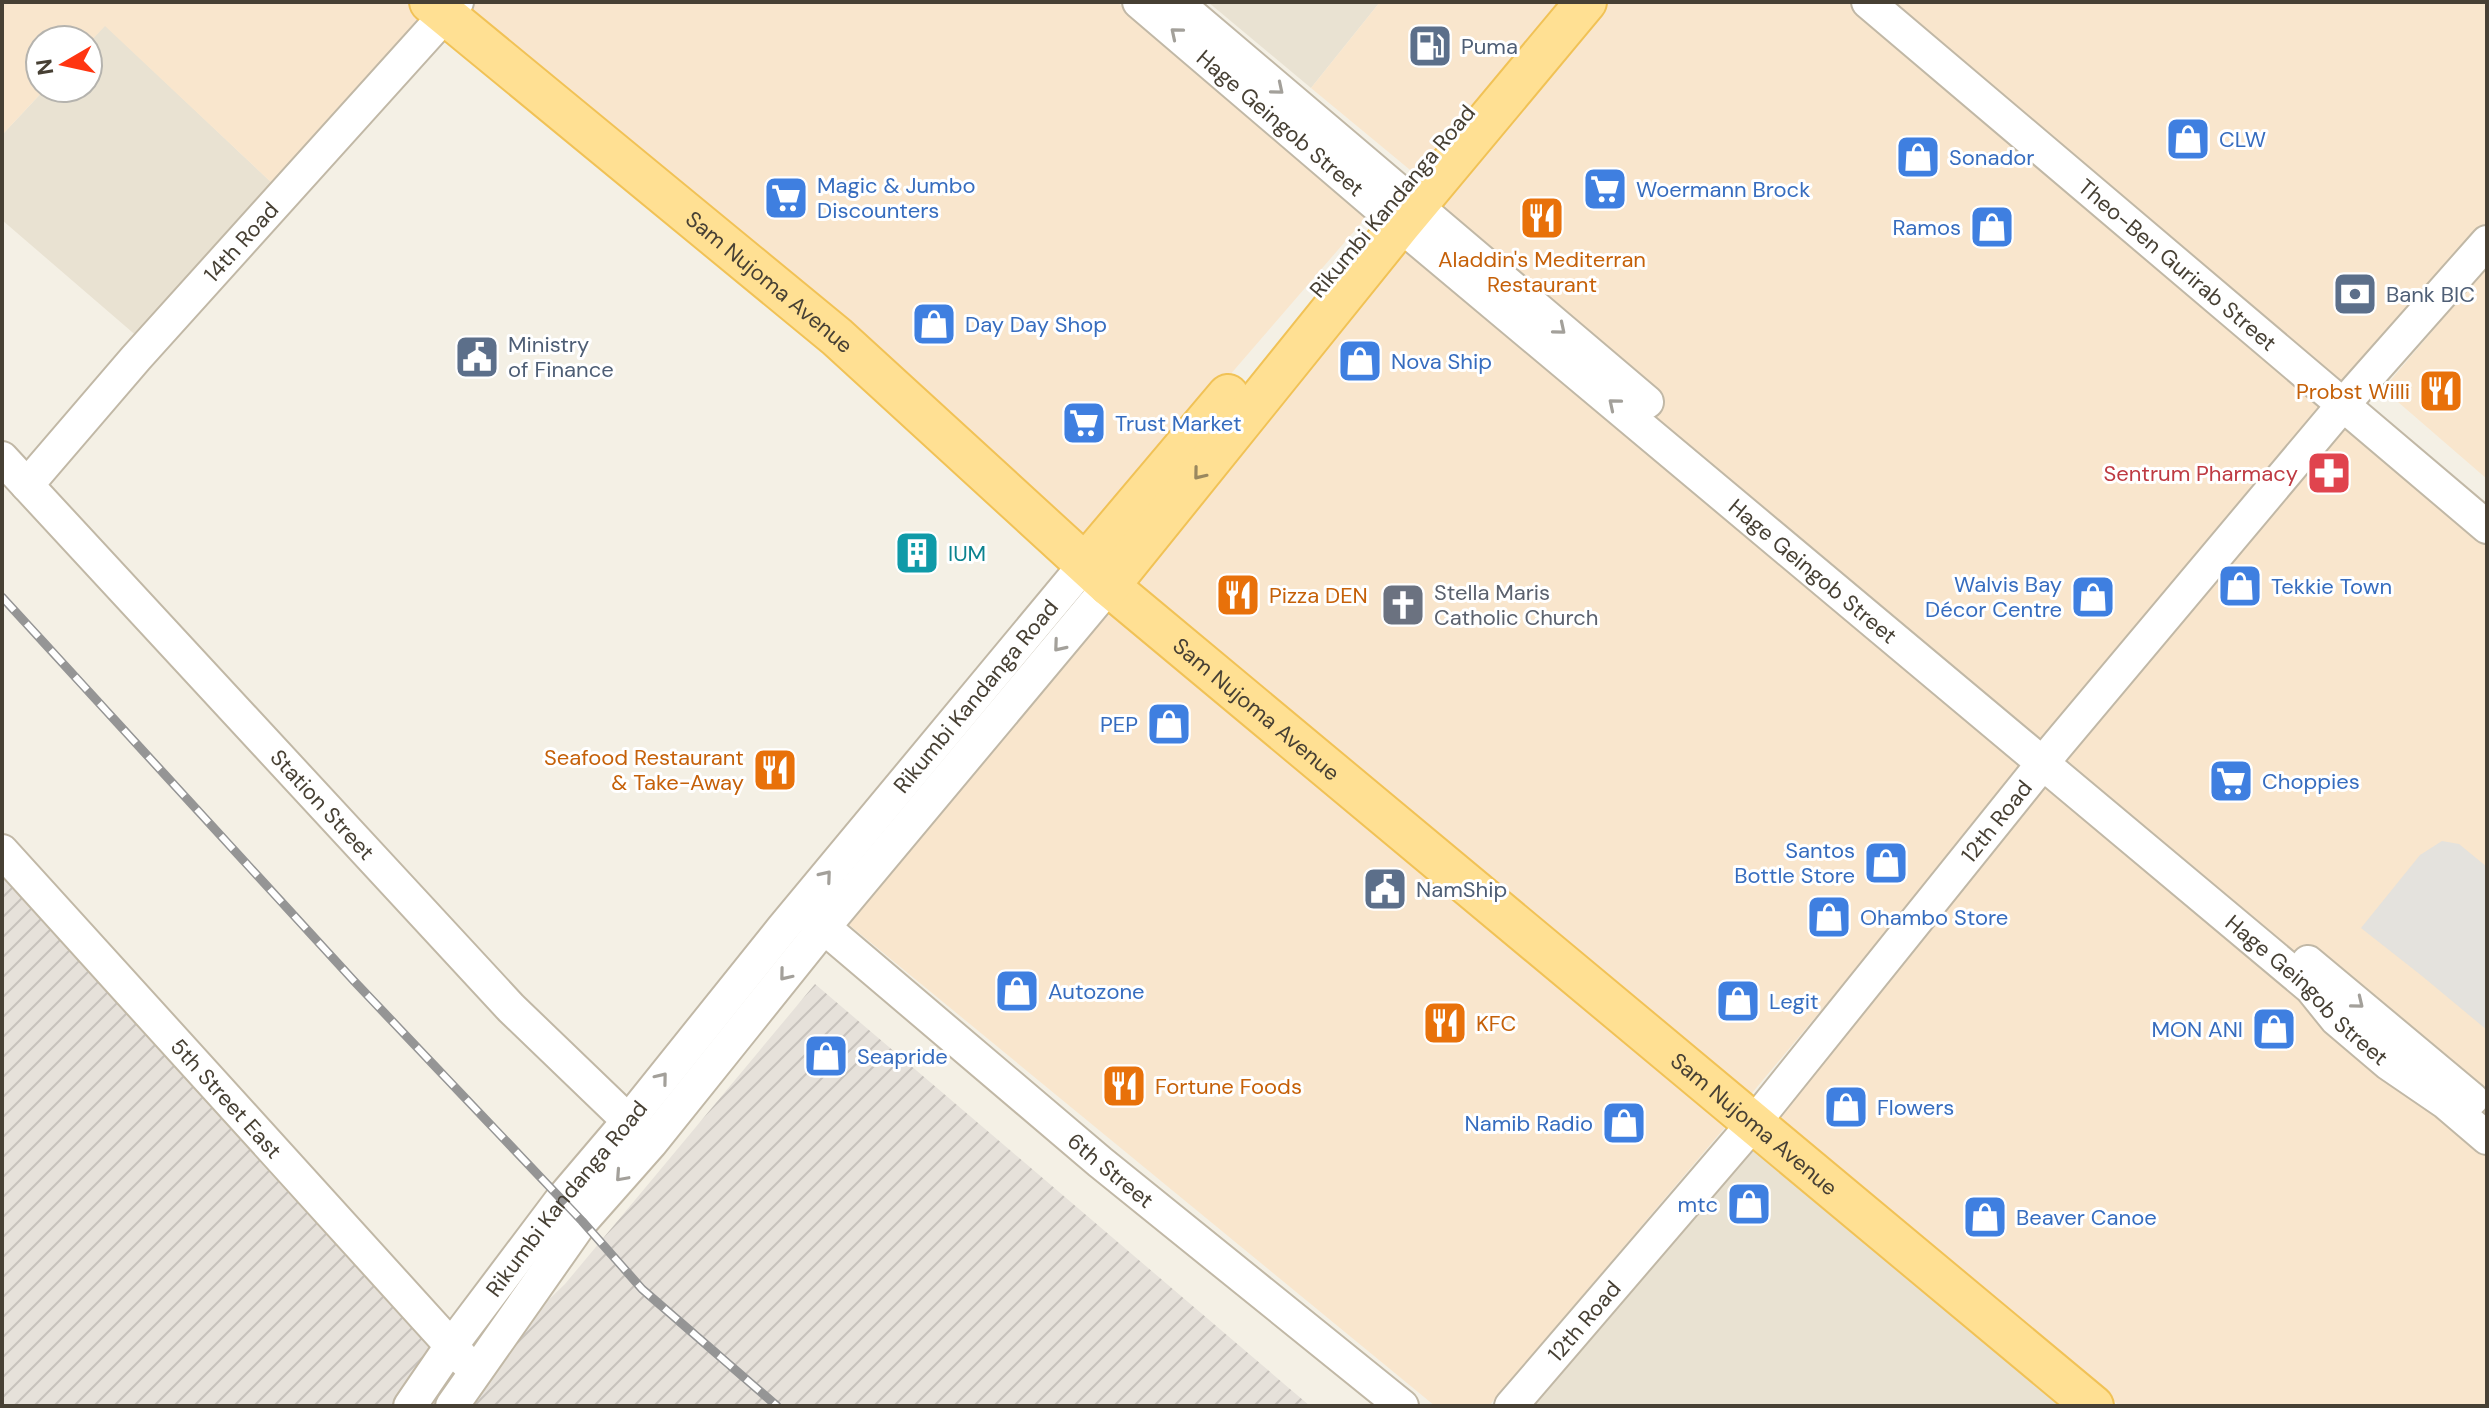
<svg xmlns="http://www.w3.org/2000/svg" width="2489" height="1408" font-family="'DM Sans',sans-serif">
<defs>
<pattern id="industrial-furrows" width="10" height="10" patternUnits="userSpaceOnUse" patternTransform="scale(2)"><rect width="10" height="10" fill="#e6e1da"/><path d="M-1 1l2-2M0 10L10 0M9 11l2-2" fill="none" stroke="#c7c2bc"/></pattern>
</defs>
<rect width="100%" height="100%" fill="#f4f0e5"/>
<path fill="#e9e2d2" d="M1208,2H1380L1311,88Z
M105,25L274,185L139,338L2,220V135L46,88H88V44Z
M1753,1137L2082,1406H1526Z"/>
<path fill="#f9e6cd" d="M2,2H413L429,16L274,185L105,26L88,44V40H40V88H46L2,135Z
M471,2H1117L1369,214L1082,546L464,10Z
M1380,2H2487V225L2353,374L1747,1099L1124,578L1438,193L1311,88Z
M2487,267V479L2383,389Z
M2344,424L2487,543V1406H2120L1766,1119Z
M1109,600L1732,1119L1489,1406H1435L842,919Z"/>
<path fill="url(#industrial-furrows)" d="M2,877L475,1371L565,1284L815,984L1310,1406H2Z"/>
<path fill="#e4e2dd" d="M2442,841L2459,844L2487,867V1030L2422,976L2361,928L2420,855Z"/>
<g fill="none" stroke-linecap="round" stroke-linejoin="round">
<g stroke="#c1b8a6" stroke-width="36">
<g id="minor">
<path id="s1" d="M1139,2L1400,225L2311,988L2336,1019L2389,1064L2446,1103L2487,1138"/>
<path d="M1176,2L1647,402"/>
<path id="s2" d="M1868,2L2487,527"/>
<path id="s3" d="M2,458L511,1008L643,1135"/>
<path id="s4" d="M27,485L136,358L457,2"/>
<path id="s5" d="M2,851L465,1361"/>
<path id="s6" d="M807,913L1100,1162L1402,1406"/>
<path d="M2308,962L2472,1099"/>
<path id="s7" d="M410,1406L451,1346L561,1200L629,1120L782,929L1086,563"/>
<path d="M452,1406L582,1221L651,1143L825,926L1109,586"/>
<path id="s8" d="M1511,1406L1753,1124L2055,748L2342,406L2487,242"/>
</g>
</g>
<g stroke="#f1c256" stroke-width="44">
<g id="major">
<path id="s9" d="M430,2L837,337L1109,586L2093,1406"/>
<path d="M1086,563L1228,395"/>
<path d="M1109,586L1400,225L1586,2"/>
</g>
</g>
<use href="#minor" stroke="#fff" stroke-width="32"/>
<use href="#major" stroke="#ffe093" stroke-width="40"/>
<g stroke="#959595" stroke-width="9">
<path id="rail" d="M2,597L354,981L582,1221L642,1289L777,1406"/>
</g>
<use href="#rail" stroke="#fff" stroke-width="6" stroke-dasharray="18" stroke-linecap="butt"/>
</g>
<defs><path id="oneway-chevron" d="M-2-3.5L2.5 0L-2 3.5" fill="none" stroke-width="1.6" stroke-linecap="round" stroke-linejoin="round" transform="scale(2)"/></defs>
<g stroke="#a3a09a">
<use href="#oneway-chevron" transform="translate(1176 33) rotate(-140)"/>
<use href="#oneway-chevron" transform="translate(1278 89) rotate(40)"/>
<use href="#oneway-chevron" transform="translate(1560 329) rotate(40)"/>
<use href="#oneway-chevron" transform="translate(1614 404) rotate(-140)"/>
<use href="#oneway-chevron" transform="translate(1059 646) rotate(130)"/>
<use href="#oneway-chevron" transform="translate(826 876) rotate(-50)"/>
<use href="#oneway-chevron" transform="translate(785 975) rotate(129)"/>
<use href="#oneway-chevron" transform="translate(2358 1003) rotate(39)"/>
<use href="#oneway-chevron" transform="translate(662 1078) rotate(-51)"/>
<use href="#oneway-chevron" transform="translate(621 1176) rotate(132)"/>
</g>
<use stroke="#9a885f" href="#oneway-chevron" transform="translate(1199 474) rotate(129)"/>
<defs>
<g id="fuel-square" transform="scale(2.3)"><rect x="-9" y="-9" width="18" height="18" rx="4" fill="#5c6f8a" stroke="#fff"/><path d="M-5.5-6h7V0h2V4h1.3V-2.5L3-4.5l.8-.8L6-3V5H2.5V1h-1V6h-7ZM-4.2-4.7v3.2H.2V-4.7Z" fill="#fff"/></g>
<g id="shop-square" transform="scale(2.3)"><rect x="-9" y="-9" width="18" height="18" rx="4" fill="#3f7fe0" stroke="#fff"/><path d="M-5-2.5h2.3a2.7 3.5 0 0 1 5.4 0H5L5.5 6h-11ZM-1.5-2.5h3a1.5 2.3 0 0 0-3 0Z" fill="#fff"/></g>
<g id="supermarket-square" transform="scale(2.3)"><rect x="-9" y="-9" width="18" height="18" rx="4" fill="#3f7fe0" stroke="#fff"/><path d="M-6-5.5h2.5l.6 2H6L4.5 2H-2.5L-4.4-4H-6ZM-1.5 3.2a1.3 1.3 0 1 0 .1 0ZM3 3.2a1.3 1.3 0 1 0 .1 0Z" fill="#fff"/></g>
<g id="restaurant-square" transform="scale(2.3)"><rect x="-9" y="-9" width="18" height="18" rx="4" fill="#e8710a" stroke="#fff"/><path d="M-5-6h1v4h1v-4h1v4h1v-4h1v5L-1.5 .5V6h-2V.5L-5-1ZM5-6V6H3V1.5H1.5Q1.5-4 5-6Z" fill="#fff"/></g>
<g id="bank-square" transform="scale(2.3)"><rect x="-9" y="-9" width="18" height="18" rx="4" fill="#5c6f8a" stroke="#fff"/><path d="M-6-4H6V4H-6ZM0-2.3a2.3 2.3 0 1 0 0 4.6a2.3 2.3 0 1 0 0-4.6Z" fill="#fff"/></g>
<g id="civic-square" transform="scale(2.3)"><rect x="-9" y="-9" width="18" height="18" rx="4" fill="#5c6f8a" stroke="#fff"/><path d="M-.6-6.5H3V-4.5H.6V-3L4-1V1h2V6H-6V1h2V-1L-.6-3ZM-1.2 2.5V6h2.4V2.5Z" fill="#fff"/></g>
<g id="pharmacy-square" transform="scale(2.3)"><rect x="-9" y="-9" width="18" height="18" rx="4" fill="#e0444e" stroke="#fff"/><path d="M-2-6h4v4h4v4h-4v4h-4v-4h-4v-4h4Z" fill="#fff"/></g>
<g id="building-square" transform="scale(2.3)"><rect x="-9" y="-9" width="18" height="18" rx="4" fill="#0f9aa8" stroke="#fff"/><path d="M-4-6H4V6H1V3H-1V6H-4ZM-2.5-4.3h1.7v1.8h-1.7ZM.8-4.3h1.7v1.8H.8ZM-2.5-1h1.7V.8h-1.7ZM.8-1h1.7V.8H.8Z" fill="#fff"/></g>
<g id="church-square" transform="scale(2.3)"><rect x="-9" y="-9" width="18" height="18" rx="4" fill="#6b7280" stroke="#fff"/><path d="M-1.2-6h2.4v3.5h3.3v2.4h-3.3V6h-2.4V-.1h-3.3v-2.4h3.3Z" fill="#fff"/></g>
</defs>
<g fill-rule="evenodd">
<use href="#fuel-square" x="1430" y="46"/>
<use href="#shop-square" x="2188" y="139"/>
<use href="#shop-square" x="1918" y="157"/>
<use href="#supermarket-square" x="1605" y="189"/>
<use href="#supermarket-square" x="786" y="198"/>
<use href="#restaurant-square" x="1542" y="218"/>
<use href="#shop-square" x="1992" y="227"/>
<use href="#bank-square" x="2355" y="294"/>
<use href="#shop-square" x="934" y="324"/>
<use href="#civic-square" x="477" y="357"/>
<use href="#shop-square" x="1360" y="361"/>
<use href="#restaurant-square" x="2441" y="391"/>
<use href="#supermarket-square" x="1084" y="423"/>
<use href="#pharmacy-square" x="2329" y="473"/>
<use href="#building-square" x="917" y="553"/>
<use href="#shop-square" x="2240" y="586"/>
<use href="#restaurant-square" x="1238" y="595"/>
<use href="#shop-square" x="2093" y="597"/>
<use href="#church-square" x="1403" y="605"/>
<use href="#shop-square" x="1169" y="724"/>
<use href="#restaurant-square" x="775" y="770"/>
<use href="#supermarket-square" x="2231" y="781"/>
<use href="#shop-square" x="1886" y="863"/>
<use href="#civic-square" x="1385" y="889"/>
<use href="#shop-square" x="1829" y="917"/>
<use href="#shop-square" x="1017" y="991"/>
<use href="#shop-square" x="1738" y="1001"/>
<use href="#restaurant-square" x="1445" y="1023"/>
<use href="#shop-square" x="2274" y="1029"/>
<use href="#shop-square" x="826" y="1056"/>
<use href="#restaurant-square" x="1124" y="1086"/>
<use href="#shop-square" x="1846" y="1107"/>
<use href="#shop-square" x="1624" y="1123"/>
<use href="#shop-square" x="1749" y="1204"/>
<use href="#shop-square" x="1985" y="1217"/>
</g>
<g text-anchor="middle" stroke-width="6" stroke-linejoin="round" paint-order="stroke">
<g font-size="22" fill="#4e5e75" stroke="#fff" text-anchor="start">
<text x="1461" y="54">Puma</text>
<text x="2386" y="302">Bank BIC</text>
<text x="508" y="352">Ministry<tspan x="508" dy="25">of Finance</tspan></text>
<text x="1416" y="897">NamShip</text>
</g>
<g font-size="22" fill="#474034" stroke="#fff">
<text dy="8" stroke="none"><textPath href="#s1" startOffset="186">Hage Geingob Street</textPath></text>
<text transform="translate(1392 201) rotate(-50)" y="8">Rikumbi Kandanga Road</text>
<text dy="8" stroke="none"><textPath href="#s4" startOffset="324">14th Road</textPath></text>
<text dy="8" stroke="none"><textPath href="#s2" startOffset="406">Theo-Ben Gurirab Street</textPath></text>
<text dy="8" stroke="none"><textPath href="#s9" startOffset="440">Sam Nujoma Avenue</textPath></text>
<text dy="8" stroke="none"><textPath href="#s1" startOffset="882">Hage Geingob Street</textPath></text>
<text dy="8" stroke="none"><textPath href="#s7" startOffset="908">Rikumbi Kandanga Road</textPath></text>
<text dy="8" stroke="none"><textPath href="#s9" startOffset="1088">Sam Nujoma Avenue</textPath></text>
<text dy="8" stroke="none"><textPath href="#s3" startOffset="472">Station Street</textPath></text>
<text dy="8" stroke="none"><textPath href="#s8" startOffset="760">12th Road</textPath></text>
<text dy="8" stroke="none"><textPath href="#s1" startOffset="1530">Hage Geingob Street</textPath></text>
<text dy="8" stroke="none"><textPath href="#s5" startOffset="334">5th Street East</textPath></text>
<text dy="8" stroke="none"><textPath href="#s9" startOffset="1736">Sam Nujoma Avenue</textPath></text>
<text dy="8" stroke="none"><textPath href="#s6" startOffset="398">6th Street</textPath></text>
<text dy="8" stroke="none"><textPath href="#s7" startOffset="260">Rikumbi Kandanga Road</textPath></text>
<text dy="8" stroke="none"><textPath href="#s8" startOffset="112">12th Road</textPath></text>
</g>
<g font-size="22" fill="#366cbe" stroke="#fff" text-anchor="start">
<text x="2219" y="147">CLW</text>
<text x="1949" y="165">Sonador</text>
<text x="817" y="193">Magic &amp; Jumbo<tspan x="817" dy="25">Discounters</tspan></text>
<text x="1636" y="197">Woermann Brock</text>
<text x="1961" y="235" text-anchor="end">Ramos</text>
<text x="965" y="332">Day Day Shop</text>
<text x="1391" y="369">Nova Ship</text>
<text x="1115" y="431">Trust Market</text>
<text x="2062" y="592" text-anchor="end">Walvis Bay<tspan x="2062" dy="25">Décor Centre</tspan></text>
<text x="2271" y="594">Tekkie Town</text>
<text x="1138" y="732" text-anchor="end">PEP</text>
<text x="2262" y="789">Choppies</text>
<text x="1855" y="858" text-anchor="end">Santos<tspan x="1855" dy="25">Bottle Store</tspan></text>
<text x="1860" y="925">Ohambo Store</text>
<text x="1048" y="999">Autozone</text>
<text x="1769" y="1009">Legit</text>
<text x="2243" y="1037" text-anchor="end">MON ANI</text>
<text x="857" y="1064">Seapride</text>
<text x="1877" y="1115">Flowers</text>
<text x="1593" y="1131" text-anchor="end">Namib Radio</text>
<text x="1718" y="1212" text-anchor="end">mtc</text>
<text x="2016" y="1225">Beaver Canoe</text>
</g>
<g font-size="22" fill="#c56008" stroke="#fff" text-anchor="start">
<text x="1542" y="267" text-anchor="middle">Aladdin's Mediterran<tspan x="1542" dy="25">Restaurant</tspan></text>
<text x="2410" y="399" text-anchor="end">Probst Willi</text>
<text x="1269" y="603">Pizza DEN</text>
<text x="744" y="765" text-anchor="end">Seafood Restaurant<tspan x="744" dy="25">&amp; Take-Away</tspan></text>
<text x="1476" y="1031">KFC</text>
<text x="1155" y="1094">Fortune Foods</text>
</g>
<g font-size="22" fill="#be3a42" stroke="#fff" text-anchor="end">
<text x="2298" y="481">Sentrum Pharmacy</text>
</g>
<g font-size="22" fill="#0d838f" stroke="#fff" text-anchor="start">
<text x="948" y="561">IUM</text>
</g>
<g font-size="22" fill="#5b616d" stroke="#fff" text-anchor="start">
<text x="1434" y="600">Stella Maris<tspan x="1434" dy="25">Catholic Church</tspan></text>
</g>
</g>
<rect width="2489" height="1408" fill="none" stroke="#474034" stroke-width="8"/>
<g transform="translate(64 64) rotate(261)"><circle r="38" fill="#ffffff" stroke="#b5b3ae" stroke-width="2"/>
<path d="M0-6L14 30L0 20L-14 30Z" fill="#ff3511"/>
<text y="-12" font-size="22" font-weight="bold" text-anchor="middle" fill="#474034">N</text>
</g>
</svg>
